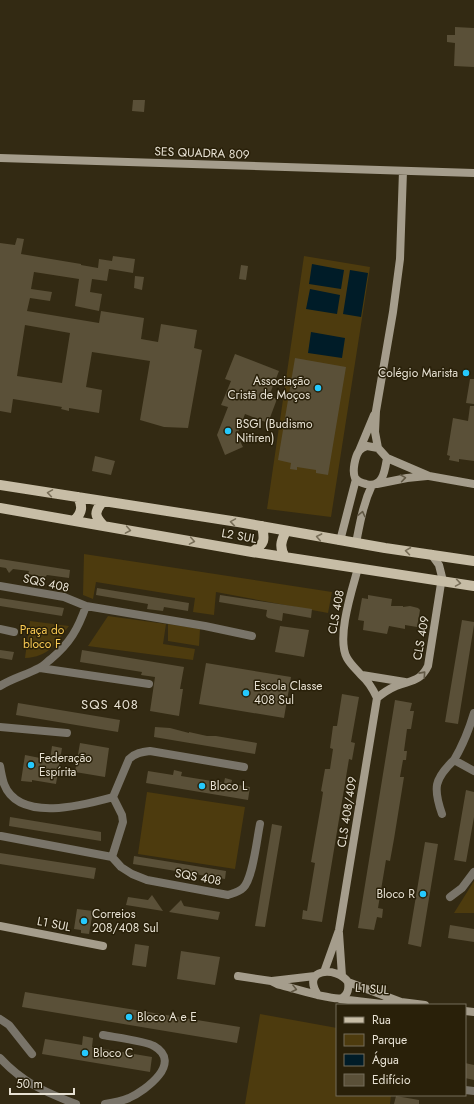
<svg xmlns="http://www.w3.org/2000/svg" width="474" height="1104" font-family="Jost,sans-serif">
<rect width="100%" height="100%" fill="#332a13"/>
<path fill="#4d3b0e" d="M304,256L370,267L331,517L267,509Z
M84,554L332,592L328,613L216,592L214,615L193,612L195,598L96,582L93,599L83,595Z
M108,616L166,624L163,644L195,649L193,660L88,646Z
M30,621L69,626C55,644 49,657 25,658Z
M168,624L200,629L199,646L168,641Z
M147,792L245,807L235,869L138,854Z
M474,881V913H454Z
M260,1014L337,1028V1095H391L390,1104H245Z"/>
<path fill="#001c28" d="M312,264L344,270L341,289L309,284Z
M350,270L368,273L361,317L343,314Z
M310,289L340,295L337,314L306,309Z
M311,332L345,338L342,358L308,353Z"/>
<path fill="#5a5038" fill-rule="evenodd" d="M455,27L474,28V67L454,66L455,43L447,42V35H455Z
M133,100H145L144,112L132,111Z
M17,238L24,239L21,254L81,264V265L98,268L99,259L112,261L113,256L135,259L133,273L109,269L107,281L92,279L90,292L102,294L99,311L75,306L79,279L34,272L31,289L52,292L50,301L30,298L27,311L99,323L101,311L144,318L141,339L158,342L161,324L197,330L194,348L202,350L188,428L164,427L140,420L150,361L92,352L86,387L102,390L99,413L69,408V411L61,409L62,407L13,399L11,413L0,411V243L15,245ZM25,325L70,333L62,383L17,376Z
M241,265L248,266L246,280L239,279Z
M135,276L144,277L142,290L134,288Z
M235,354L279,371L269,396L277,399L268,423L245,414L237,435L243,447L225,455L217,435L228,407L221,405L231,381L225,379Z
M295,358L346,367L328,475L316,473V470L297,467V470L290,469L291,463L278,460Z
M470,379H474V404L466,403Z
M470,406H474V461L459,459V462L449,460L450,456L447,455L453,418L468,421Z
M95,456L115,461L111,475L92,471Z
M0,559L70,570L69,578L47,575L45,577L28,574L29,571L13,569L9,573L6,568L0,567Z
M97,588L189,603L188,611L164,607L163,611L147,609L148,604L96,595Z
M220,595L312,609L311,618L283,613L282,621L268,618L266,616L267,610L219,602Z
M368,595L392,599L391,606H403V607L410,606L418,608L420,610L417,627L405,625V629L389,626L387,634L363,630L364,621L358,620L362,598L368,599Z
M0,598L64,608L62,616L0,606Z
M462,620L474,622V625L458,724L445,722Z
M280,626L309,630L304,657L275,652Z
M0,650L14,652L12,660L0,658Z
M82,650L184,667L180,689H183L179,716L150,711L155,677L141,675L142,672L80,662Z
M206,663L291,677L284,718L199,704Z
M342,694L359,697L351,742L355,743L352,760L349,759L322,922L302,919L303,910L307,911L315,863L311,862L321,805L323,792L321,791L325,769H330L333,749L330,748L333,726H337Z
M395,700L412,703L410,711H414L411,729H407L404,751H407L406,760H403L400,777H404L394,839L390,861L386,860L378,908L383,909L382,918L377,917L374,930L358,928Z
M18,703L120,720L118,732L16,715Z
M155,727L170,728L189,733V732L207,736H216L257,743L255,754L154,737Z
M80,743L109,748L105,777L75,772Z
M52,746L62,748L56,784L32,780V782L21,781L25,755L50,760Z
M174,770L182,772L181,776L224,783L225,778L232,780L231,784L250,787L248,800L146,783L148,771L173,775Z
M466,790L474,792V817L466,862L454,860Z
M10,817L101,832V841L9,826Z
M272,824L282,826L265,927L255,926Z
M425,842L438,844L421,947L408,944Z
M0,853L96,868L94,879L0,864Z
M134,856L226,871L225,879L133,864Z
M152,895L163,911L126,905L128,897L148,900Z
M181,900L184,906L220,912L218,920L169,912Z
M77,909L93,911L89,934L81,933V930L74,929Z
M450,925L474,929V942L448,938Z
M135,944L149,946L146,967L132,965Z
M181,951L220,957L215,985L177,979Z
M25,992L240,1027L237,1043L22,1007Z
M83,1036L93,1038L92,1047L152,1057L150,1072L42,1054L45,1039L82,1045Z
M465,1063L474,1065V1080L465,1078Z
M396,1096L419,1100V1104H394Z"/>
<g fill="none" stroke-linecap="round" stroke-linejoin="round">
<path stroke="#797469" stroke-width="8" d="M0,586L64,597L86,606
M0,629L14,632
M40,668L149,684
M0,686C13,678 26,675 39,668C43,666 47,662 51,659C70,643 78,629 86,606L205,626L252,636
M0,727L67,733
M454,760C463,745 469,730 474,713
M0,766C1,772 2,778 4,784C19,823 84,805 113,797L129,759C135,753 142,752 150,751L244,767
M442,814C433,788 434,779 454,760L474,771
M1,836L112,857L123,822L122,815L113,797
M112,857L121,867L132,874L147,880L228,895C234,893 239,892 243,888C253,879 257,838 260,824
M450,897L462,888L474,872
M0,1019L9,1025L32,1054
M103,1035C113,1037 146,1041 154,1046C183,1063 146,1090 129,1098C122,1101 112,1103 105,1104
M0,1058C23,1083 45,1092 76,1104
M465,1090L474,1091"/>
<path stroke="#a59d8c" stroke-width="8" d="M0,158L474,173
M367,446L378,448L387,458C385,470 383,489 366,484C362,483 357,481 355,478C352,471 355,457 359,451C361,448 364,447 367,446Z
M378,448L375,432L376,411L393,312L400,259L403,171
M359,451L374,415
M387,458L429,476L474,484
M377,484L407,478L427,476
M340,541L356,479
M356,543C360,523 363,504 372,485
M358,568C352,590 336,638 347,658C351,665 356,669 361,675C368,681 373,689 377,698
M362,675L405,682
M377,698C383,693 389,689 396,686C411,680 420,682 428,666L442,577L439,565L431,554
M0,926L103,946
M339,933L342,976
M324,972L339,930L377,698
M238,976L271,981L277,984C289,987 333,1001 342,998C348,995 349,988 348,982C337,966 300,968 318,995
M272,981L315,976
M348,982L401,1002L425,1005
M340,999L382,1004L398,1002
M465,1011L474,1012"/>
<path stroke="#c7bda6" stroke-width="10" d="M0,485L238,522L385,548L474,561
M103,501C94,512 94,516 104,526
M0,508L252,552L474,586
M75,520C82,512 83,507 78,497
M252,552C265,544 265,540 262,526
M285,557C279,547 281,541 286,531"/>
</g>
<defs><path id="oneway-chevron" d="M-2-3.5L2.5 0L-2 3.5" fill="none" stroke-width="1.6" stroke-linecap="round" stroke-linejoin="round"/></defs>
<g stroke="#615844">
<use href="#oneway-chevron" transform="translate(403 478) rotate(-9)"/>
<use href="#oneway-chevron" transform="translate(362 514) rotate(-77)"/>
<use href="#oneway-chevron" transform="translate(423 674) rotate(-48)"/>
<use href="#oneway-chevron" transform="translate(294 989) rotate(14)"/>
</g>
<g stroke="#786e58">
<use href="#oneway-chevron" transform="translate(50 493) rotate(-171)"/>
<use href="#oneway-chevron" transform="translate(233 522) rotate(-171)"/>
<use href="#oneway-chevron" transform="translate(128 530) rotate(10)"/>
<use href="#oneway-chevron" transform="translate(319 537) rotate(-169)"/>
<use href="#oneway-chevron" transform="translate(192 541) rotate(10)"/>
<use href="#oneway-chevron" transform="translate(408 551) rotate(-172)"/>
<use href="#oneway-chevron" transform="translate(458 583) rotate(9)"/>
</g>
<g fill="#25c9fe" stroke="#292009" stroke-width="1.5">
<circle cx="466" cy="373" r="4"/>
<circle cx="318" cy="388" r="4"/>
<circle cx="228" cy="431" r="4"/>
<circle cx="246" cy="693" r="4"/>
<circle cx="31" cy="765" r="4"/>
<circle cx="202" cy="786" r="4"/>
<circle cx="423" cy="894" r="4"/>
<circle cx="84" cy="921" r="4"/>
<circle cx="129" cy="1017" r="4"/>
<circle cx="85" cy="1053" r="4"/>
</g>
<g text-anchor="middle" stroke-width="3" stroke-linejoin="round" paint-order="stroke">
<g font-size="12" fill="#e7e1d3" stroke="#292009">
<text transform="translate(202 153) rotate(2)" y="4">SES QUADRA 809</text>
<text transform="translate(239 536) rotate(10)" y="4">L2 SUL</text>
<text transform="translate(46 583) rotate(12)" y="4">SQS 408</text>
<text transform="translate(336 612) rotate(-80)" y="4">CLS 408</text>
<text transform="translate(421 638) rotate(-80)" y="4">CLS 409</text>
<text transform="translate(347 812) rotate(-81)" y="4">CLS 408/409</text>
<text transform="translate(198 877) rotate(10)" y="4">SQS 408</text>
<text transform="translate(54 924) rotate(11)" y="4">L1 SUL</text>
<text transform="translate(372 989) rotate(4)" y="4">L1 SUL</text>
</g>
<g font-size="12" fill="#e7e1d3" stroke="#292009" text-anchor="start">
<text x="458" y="377" text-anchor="end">Colégio Marista</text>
<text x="310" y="385" text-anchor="end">Associação<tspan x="310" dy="14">Cristã de Moços</tspan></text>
<text x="236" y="428">BSGI (Budismo<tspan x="236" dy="14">Nitiren)</tspan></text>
<text x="254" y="690">Escola Classe<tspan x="254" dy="14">408 Sul</tspan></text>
<text x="39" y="762">Federação<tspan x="39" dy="14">Espírita</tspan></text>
<text x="210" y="790">Bloco L</text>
<text x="415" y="898" text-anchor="end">Bloco R</text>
<text x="92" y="918">Correios<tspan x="92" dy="14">208/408 Sul</tspan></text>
<text x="137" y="1021">Bloco A e E</text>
<text x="93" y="1057">Bloco C</text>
</g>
<g font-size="12" fill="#f8c953" stroke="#292009">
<text x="42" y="634">Praça do<tspan x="42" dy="14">bloco F</tspan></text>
</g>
<g font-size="13" letter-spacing="1" fill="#e7e1d3" stroke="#292009">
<text x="110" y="709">SQS 408</text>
</g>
</g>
<rect x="336" y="1004" width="130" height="92" fill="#292009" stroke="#756d5a"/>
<rect x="344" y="1017" width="20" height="6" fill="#c7bda6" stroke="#756d5a"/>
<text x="372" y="1024" font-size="12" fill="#e7e1d3">Rua</text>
<rect x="344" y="1034" width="20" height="12" fill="#4d3b0e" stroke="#756d5a"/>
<text x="372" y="1044" font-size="12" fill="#e7e1d3">Parque</text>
<rect x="344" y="1054" width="20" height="12" fill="#001c28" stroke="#756d5a"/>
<text x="372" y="1064" font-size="12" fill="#e7e1d3">Água</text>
<rect x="344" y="1074" width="20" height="12" fill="#5a5038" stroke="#756d5a"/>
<text x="372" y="1084" font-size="12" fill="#e7e1d3">Edifício</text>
<path d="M10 1088v6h64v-6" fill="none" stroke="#e7e1d3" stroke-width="2"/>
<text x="16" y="1088" font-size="12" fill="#e7e1d3" stroke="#292009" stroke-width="3" paint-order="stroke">50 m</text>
</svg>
